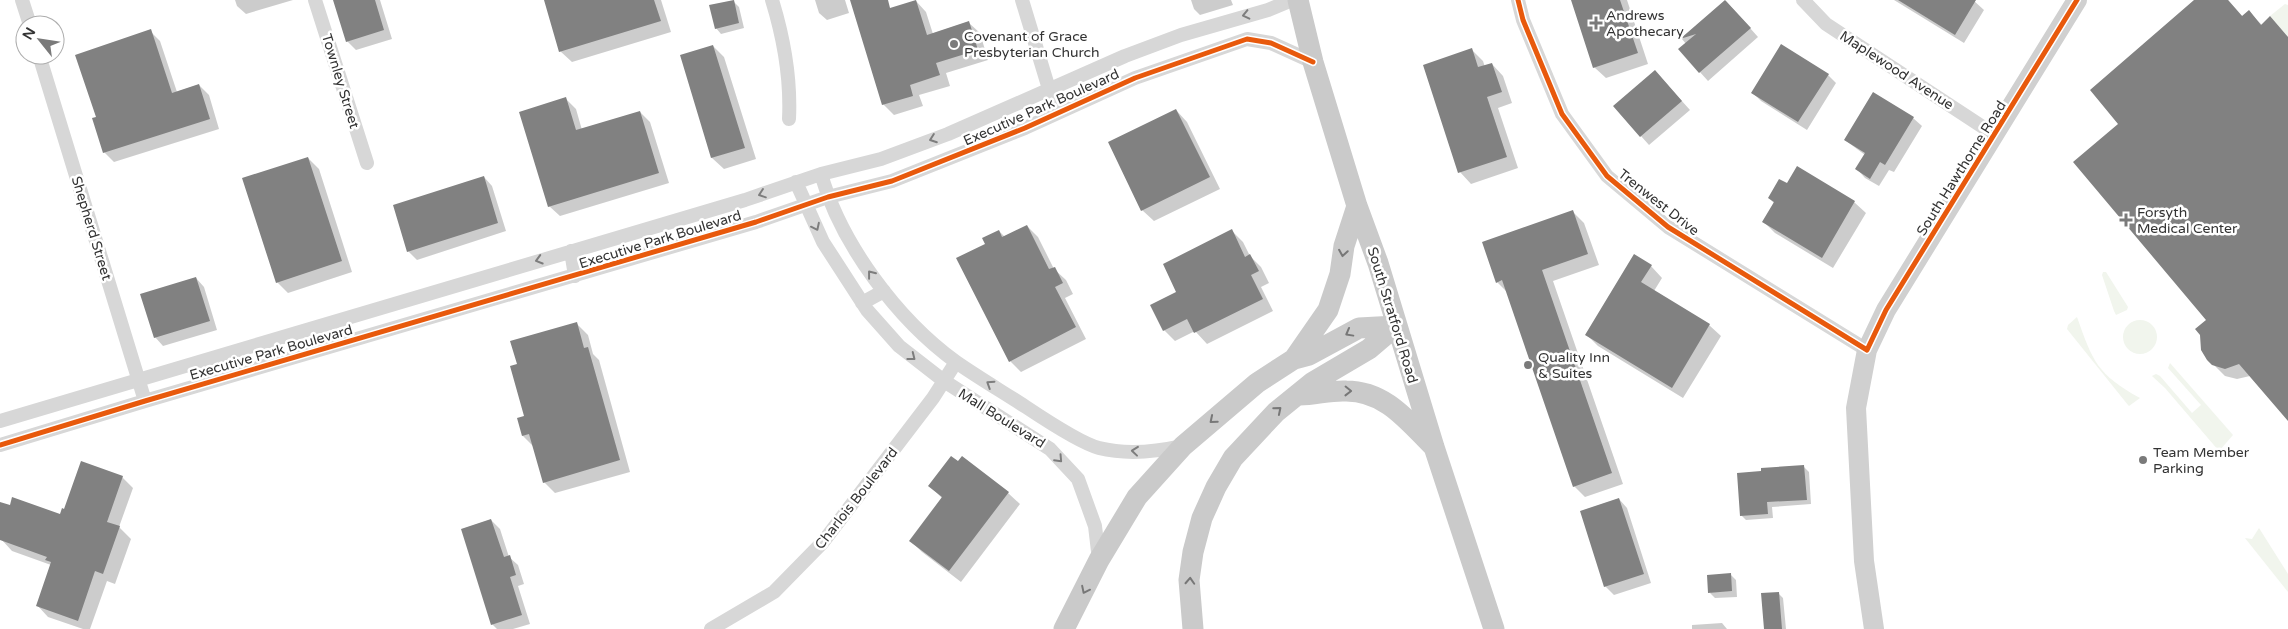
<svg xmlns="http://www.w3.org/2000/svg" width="2288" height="629" font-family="'Varela Round',sans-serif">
<rect width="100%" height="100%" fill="#fff"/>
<path fill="#f1f5ed" d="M2285,4L2288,5V37L2270,16Z
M2103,272H2106L2128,307L2127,310L2116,315L2114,311L2102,275Z
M2077,317C2093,362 2097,374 2140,398L2129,406L2128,405L2067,329L2068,325Z
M2123 337a17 17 0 1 1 34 0a17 17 0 1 1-34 0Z
M2170,363L2233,435L2219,451L2165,388L2152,376L2156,374L2160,376L2192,413L2201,405L2168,368Z
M2259,528L2288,574V592L2245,538L2252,539Z"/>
<path fill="#0003" d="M235,0H293L246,14L237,6Z
M335,0H380L392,39L356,50L347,41Z
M545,0H661L671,32L572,62L560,51Z
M815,0H845L849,13L827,20L819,13Z
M1191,0H1231L1233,5L1200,15L1194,9Z
M1573,0H1627L1648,64L1606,78L1594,67Z
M1894,0H1973L1984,10L1964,43Z
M2196,0H2228L2243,17L2249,12L2262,25L2288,37V420L2250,376L2237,379L2225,376L2213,364L2208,320L2120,124Z
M733,1L739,7L744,28L721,34L716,28Z
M916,1L926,12L933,34L969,23L980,33L988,60L946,73L950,86L919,95L923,106L894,115L883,104Z
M1726,1L1758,37L1708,81L1680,50L1686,44L1682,39Z
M150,31L160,41L177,92L199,85L209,95L219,129L114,162L104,152L97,117Z
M713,46L724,57L756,159L724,169L712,158Z
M1472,50L1483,61L1485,67L1492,64L1503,76L1512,103L1498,108L1518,168L1471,184L1460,172Z
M1828,75L1836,83L1807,130L1761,101L1753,93Z
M1663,80L1690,110L1649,145L1615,107Z
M566,99L576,109L582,130L640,112L650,122L669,183L560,216L549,206Z
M1176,110L1187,122L1220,189L1154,221L1142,210Z
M1913,118L1922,126L1894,172L1889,170L1879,186L1865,178L1857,169L1865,155L1845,140Z
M308,158L319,169L352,272L288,293L277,282Z
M484,177L492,186L506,231L417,260L408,251Z
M1787,185L1854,202L1866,213L1833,268L1775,233L1764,222L1775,204L1769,198Z
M1573,212L1584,223L1599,265L1553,281L1623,484L1585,497L1574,486L1508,293L1497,282Z
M1027,226L1038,237L1054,269L1066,280L1073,294L1065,298L1086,339L1021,372L1010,361L987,244L999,231L1005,237Z
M1232,231L1243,242L1250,256L1261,267L1269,283L1261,287L1273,311L1207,344L1195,331L1175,341L1164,330L1178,292Z
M1651,266L1662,278L1654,291L1709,325L1721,336L1683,398L1598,346L1587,335Z
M196,278L204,287L217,330L163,346L155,337Z
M577,324L588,335L593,354L599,360L630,472L555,493L544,482L533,446L523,436L519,419L525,417L518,365Z
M1804,467L1809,472L1811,504L1772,507L1773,518L1746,520L1741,515Z
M122,477L133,488L119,527L131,539L115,584L107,581L90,629H83L48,617L37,605L51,565L12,551L1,539L0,507L61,515L65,510Z
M930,486L1008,493L1020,504L961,582L922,552L911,541L942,498Z
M1619,499L1627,508L1651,583L1614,595L1605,586Z
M491,520L500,529L509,557L518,565L524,584L518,586L530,624L513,629H497L492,624Z
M1730,574L1736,580L1737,597L1715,598L1710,593Z
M1778,593L1783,598L1786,629H1765Z
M1722,623L1727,629H1692V625Z"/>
<path fill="#818181" d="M333,0H375L384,30L346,42Z
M544,0H654L661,21L559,52Z
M734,0L739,23L715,29L709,5Z
M850,0H888L890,8L916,0L927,35L969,21L978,50L936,63L940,75L910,85L913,96L882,105Z
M1571,0H1620L1638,53L1593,68Z
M1725,0L1751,28L1699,73L1678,49L1696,34L1680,39Z
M1898,0H1976L1955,35Z
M2194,0H2228L2242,16L2249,10L2261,25L2270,16L2288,37V421L2239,364L2225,369L2212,365L2207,360L2201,350L2200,335L2195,329L2206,320L2073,162L2118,124L2090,90Z
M151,29L172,93L199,84L210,119L103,153L92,118L96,117L75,55Z
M1781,44L1829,74L1798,122L1751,93Z
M713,45L745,148L711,158L680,55Z
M1472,48L1478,67L1492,63L1502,92L1487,97L1507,157L1458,173L1423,65Z
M1655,70L1682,101L1640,137L1613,106Z
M1873,92L1914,117L1885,165L1880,162L1870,179L1855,169L1865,153L1844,140Z
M566,97L576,130L640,111L659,173L548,207L519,112Z
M1176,109L1210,177L1141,211L1108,142Z
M308,157L342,261L276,283L242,178Z
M1797,166L1855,201L1822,258L1762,222L1774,202L1768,198L1779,179L1787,183Z
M484,176L498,223L407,252L393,205Z
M1573,210L1588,254L1542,270L1612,473L1573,487L1502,280L1496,283L1482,242Z
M1027,225L1049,269L1055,267L1063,283L1055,287L1076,327L1009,362L956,258L985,244L982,238L999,230L1002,237Z
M1232,229L1245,257L1250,254L1259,271L1251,275L1263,299L1194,333L1187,319L1163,331L1150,305L1176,292L1163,264Z
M1634,254L1652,265L1641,282L1710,324L1672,388L1585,335Z
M196,277L210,321L154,338L140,294Z
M577,322L584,348L588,347L620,460L543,483L529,434L522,436L517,418L524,416L510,366L517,364L510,341Z
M951,456L958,461L962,456L1009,492L949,571L909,541L942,497L928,486Z
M81,461L123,476L107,522L120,526L103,574L95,571L78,621L36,606L51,562L45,560L47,557L0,540V502L10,505L12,497L60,514L62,508L64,509Z
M1804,465L1807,500L1767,502L1768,514L1740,516L1737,473L1761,471V468Z
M1619,498L1644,574L1604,587L1580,511Z
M491,519L504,557L510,555L516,575L510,577L522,615L491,625L461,529Z
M1731,573L1732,591L1708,593L1707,575Z
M1779,592L1782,629H1764L1761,593Z"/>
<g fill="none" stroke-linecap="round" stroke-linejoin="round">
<path stroke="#d7d7d7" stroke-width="14" d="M22,0L30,25
M315,0L367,163
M772,0C784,39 791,78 789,119
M1022,0L1049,89L1059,111
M1518,0L1523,20L1562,114L1607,176L1668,227L1867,350
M1803,0L1826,24L1995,135
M39,55L145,401
M821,174C841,244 897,319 956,362C979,378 1003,392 1026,407C1044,419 1080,443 1099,448C1127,455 1155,452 1182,446
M796,182L823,242L867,310L899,346L944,381L1050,449L1078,479L1095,526L1099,560
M571,251L575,276
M862,303L884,291
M0,421L745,200L821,174L881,159L948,134L1125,56L1181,35L1268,10L1292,0
M0,445L145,401L756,222L828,197L892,181L1025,128L1135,78L1247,39L1271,43L1313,62
M711,629L774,592L823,542L933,398L956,362"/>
<path stroke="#d0d0d0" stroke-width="20" d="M1874,629L1864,561L1856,408L1867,350L1886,310L2077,0"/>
<path stroke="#cacaca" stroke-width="21" d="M1298,0L1313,62L1357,206L1378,263L1434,447L1494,629
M1294,359L1328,310L1340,274L1344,246L1357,206
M1300,395C1315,395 1331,390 1346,391C1385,391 1407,420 1432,445
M1064,629L1099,560L1137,497L1183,446L1257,383L1294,359L1309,355L1359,328L1396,326
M1193,629L1189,580L1193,552L1202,518L1216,487L1233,458L1276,412L1313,382L1369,349L1396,326"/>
<g stroke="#fff" stroke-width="8">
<path id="cycleway" d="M1518,0L1523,20L1562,114L1607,176L1668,227L1867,350L1886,310L2077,0
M0,445L145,401L756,222L828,197L892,181L1025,128L1135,78L1247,39L1271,43L1313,62"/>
</g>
<use href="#cycleway" stroke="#e8590c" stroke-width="5"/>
</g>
<defs><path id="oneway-chevron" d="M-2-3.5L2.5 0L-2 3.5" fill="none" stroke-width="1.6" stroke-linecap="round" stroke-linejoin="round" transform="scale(1.25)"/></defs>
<g stroke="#7d7d7d">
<use href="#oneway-chevron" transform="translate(1246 15) rotate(167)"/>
<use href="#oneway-chevron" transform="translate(933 139) rotate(160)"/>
<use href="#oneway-chevron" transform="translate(762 194) rotate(161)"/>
<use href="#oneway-chevron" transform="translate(816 227) rotate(64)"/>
<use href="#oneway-chevron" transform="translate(539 260) rotate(164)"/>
<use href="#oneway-chevron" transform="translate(871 274) rotate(-128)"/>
<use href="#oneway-chevron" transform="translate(912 357) rotate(38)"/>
<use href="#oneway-chevron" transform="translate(990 384) rotate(-147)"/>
<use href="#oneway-chevron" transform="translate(1135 451) rotate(-174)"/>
<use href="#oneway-chevron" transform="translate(1059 459) rotate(47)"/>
</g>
<g stroke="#777">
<use href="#oneway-chevron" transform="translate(1343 253) rotate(99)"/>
<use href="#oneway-chevron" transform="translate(1349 333) rotate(151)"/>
<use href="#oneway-chevron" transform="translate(1348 391) rotate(1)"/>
<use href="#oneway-chevron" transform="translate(1278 410) rotate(-40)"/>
<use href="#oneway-chevron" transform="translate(1213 420) rotate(140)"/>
<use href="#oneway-chevron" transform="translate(1190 581) rotate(-87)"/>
<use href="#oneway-chevron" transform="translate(1085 590) rotate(116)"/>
</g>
<g fill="#7a7a7a" stroke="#fff" stroke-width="2">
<path d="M1593.5 15.5h5v5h5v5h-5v5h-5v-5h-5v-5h5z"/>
<circle cx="954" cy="44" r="5"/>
<path d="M2123.5 212.5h5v5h5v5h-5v5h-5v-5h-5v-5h5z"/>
<circle cx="1528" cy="365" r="5"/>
<circle cx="2143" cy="460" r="5"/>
</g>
<g text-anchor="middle" stroke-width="5" stroke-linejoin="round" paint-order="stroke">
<g font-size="14" fill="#333" stroke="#fff" text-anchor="start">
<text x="1606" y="20">Andrews<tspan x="1606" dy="16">Apothecary</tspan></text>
<text x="964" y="41">Covenant of Grace<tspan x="964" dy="16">Presbyterian Church</tspan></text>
<text x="2137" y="217">Forsyth<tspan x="2137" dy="16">Medical Center</tspan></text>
<text x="1538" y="362">Quality Inn<tspan x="1538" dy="16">&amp; Suites</tspan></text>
<text x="2153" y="457">Team Member<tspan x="2153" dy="16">Parking</tspan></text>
</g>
<g font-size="14" fill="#333" stroke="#fff">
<text transform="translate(1897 70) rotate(33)" y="5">Maplewood Avenue</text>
<text transform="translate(341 81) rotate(73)" y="5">Townley Street</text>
<text transform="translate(1041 107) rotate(-24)" y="5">Executive Park Boulevard</text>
<text transform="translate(1961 168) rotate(-58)" y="5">South Hawthorne Road</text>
<text transform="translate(1659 202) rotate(38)" y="5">Trenwest Drive</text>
<text transform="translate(92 228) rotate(73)" y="5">Shepherd Street</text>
<text transform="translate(660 239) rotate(-17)" y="5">Executive Park Boulevard</text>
<text transform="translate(1393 315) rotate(73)" y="5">South Stratford Road</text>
<text transform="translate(271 352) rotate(-16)" y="5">Executive Park Boulevard</text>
<text transform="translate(1002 418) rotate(32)" y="5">Mall Boulevard</text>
<text transform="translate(856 498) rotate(-52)" y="5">Charlois Boulevard</text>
</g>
</g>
<g transform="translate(40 40) rotate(300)"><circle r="24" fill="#ffffff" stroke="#adadad"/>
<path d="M0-4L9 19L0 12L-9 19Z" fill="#7a7a7a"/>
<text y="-8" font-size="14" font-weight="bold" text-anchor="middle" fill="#333333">N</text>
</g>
</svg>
